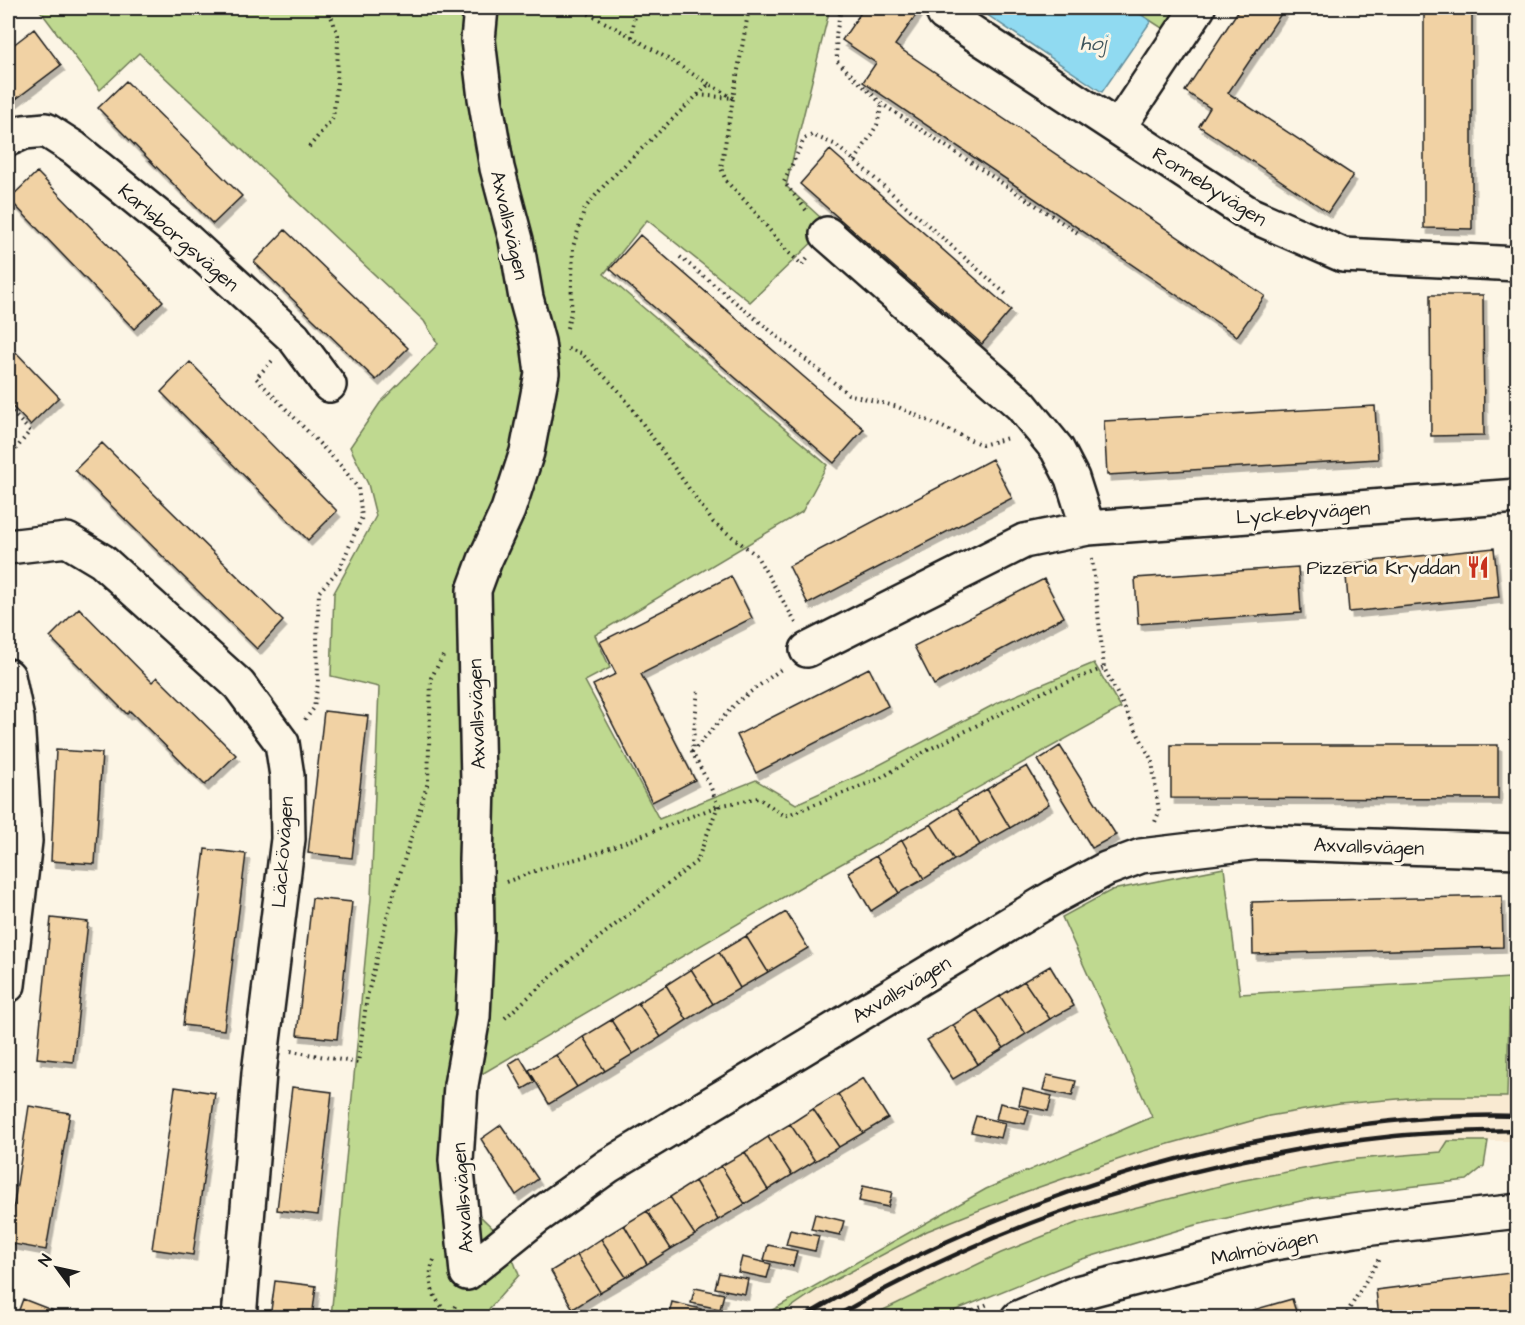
<svg xmlns="http://www.w3.org/2000/svg" width="1525" height="1325" font-family="'Architects Daughter',sans-serif">
<defs>
<filter id="shadow"><feDropShadow dx="3.5" dy="6" stdDeviation="0" flood-color="#0004"/></filter>
</defs>
<rect width="100%" height="100%" fill="#fcf5e5"/>
<filter id="ink" filterUnits="userSpaceOnUse"><feTurbulence type="fractalNoise" baseFrequency=".0167" numOctaves="2"/><feDisplacementMap in="SourceGraphic" scale="12" xChannelSelector="R" yChannelSelector="G"/><feConvolveMatrix kernelMatrix="1 2 1 2 8 2 1 2 1" color-interpolation-filters="sRGB"/></filter>
<g filter="url(#ink)">
<path fill="#f9ead2" d="M1421,1097H1517V1141H1448L1442,1152L1357,1159L1239,1181L1079,1222L1001,1253L869,1317L777,1318L818,1289L927,1231L1025,1192L1140,1152L1269,1116L1340,1104Z"/>
<path fill="#bfd990" stroke="#6e7a56" stroke-width="1.5" d="M38,8H830L786,186L820,217L819,236L750,302L647,220L604,274L827,465L802,512L595,635L610,668L585,681L659,819L756,780L796,804L864,773L997,703L1094,663L1121,708L816,878L468,1082L465,1168L477,1213L506,1241L519,1275L489,1309L497,1317H331L371,898L379,687L331,676L334,593L376,516L368,484L350,447L380,403L438,344L424,321L139,53L100,90Z
M1131,8H1180L1165,30Z
M1224,868L1240,994L1510,978L1507,1097H1421L1340,1104L1269,1116L1140,1152L1025,1192L927,1231L818,1289L777,1317H760L986,1189L1152,1117L1062,917L1112,890Z
M1448,1141H1488L1484,1166L1467,1180L1314,1198L1192,1226L1079,1260L939,1317H869L1001,1253L1079,1222L1239,1181L1357,1159L1441,1152Z"/>
<path fill="#90daf1" stroke="#628e9c" stroke-width="1.5" d="M977,8H1131L1151,21L1102,92Z"/>
<path fill="#f1d2a4" stroke="#1c1c1c" stroke-width="1.5" filter="url(#shadow)" d="M864,8H921L895,45L1265,296L1237,336L863,82L876,63L842,40Z
M1240,8H1285L1228,93L1353,175L1328,212L1199,126L1210,108L1185,91Z
M1424,8H1472V229L1424,228Z
M34,29L61,65L8,105V49Z
M126,81L242,196L213,224L98,108Z
M830,150L1011,310L982,344L800,184Z
M37,172L163,301L134,329L9,199Z
M285,230L408,348L376,380L254,262Z
M640,235L864,429L834,463L610,269Z
M1430,295H1483L1484,435L1431,436Z
M8,344L59,397L30,425L8,402Z
M190,362L337,511L308,540L161,392Z
M1375,406L1378,459L1107,475L1104,421Z
M102,443L283,621L257,649L75,470Z
M992,459L1012,498L808,604L789,566Z
M1494,548L1499,597L1349,612L1345,564Z
M1298,567L1301,613L1138,624L1135,578Z
M731,576L752,618L641,674L695,780L652,802L593,685L616,674L600,642Z
M1044,579L1064,617L934,685L914,646Z
M79,608L152,682L157,677L236,755L205,785L130,711L127,714L50,637Z
M869,668L888,706L756,773L737,735Z
M324,711L368,716L352,858L308,853Z
M1171,745H1498V799L1171,798Z
M1060,746L1116,835L1092,848L1038,760Z
M56,750L102,753L95,864L51,861Z
M1027,766L1049,804L1010,828L987,789Z
M987,789L1010,828L980,845L957,807Z
M957,807L980,845L954,860L931,824Z
M931,824L954,860L924,879L902,840Z
M902,840L924,879L899,893L876,856Z
M205,849L246,854L224,1030L183,1025Z
M876,856L899,893L871,911L848,872Z
M1502,896L1503,947L1253,954L1252,902Z
M312,898L352,902L337,1039L297,1035Z
M786,912L808,948L768,972L746,936Z
M51,918L88,922L73,1062L37,1058Z
M746,936L768,972L740,988L719,952Z
M719,952L740,988L713,1004L691,969Z
M1050,966L1074,1006L1050,1019L1024,981Z
M691,969L713,1004L687,1020L666,985Z
M1024,981L1050,1019L1026,1034L1000,996Z
M666,985L687,1020L661,1037L638,1003Z
M1000,996L1026,1034L1004,1048L977,1010Z
M638,1003L661,1037L633,1054L611,1020Z
M977,1010L1004,1048L978,1064L953,1025Z
M611,1020L633,1054L605,1071L583,1037Z
M953,1025L978,1064L953,1079L927,1040Z
M583,1037L605,1071L577,1087L556,1055Z
M556,1055L577,1087L549,1104L529,1070Z
M520,1057L535,1082L523,1089L509,1064Z
M1047,1075L1076,1081L1072,1096L1043,1090Z
M863,1078L888,1118L863,1133L838,1094Z
M175,1087L215,1093L193,1255L152,1249Z
M292,1087L332,1092L318,1215L277,1210Z
M1023,1089L1052,1096L1048,1111L1019,1105Z
M838,1094L863,1133L839,1147L813,1109Z
M1000,1103L1029,1110L1025,1124L996,1119Z
M29,1106L70,1113L46,1250L8,1243Z
M813,1109L839,1147L815,1161L790,1124Z
M976,1116L1005,1123L1001,1138L971,1132Z
M790,1124L815,1161L792,1175L768,1137Z
M501,1125L538,1179L516,1195L481,1139Z
M768,1137L792,1175L768,1190L745,1152Z
M745,1152L768,1190L745,1204L721,1166Z
M721,1166L745,1204L718,1220L695,1181Z
M695,1181L718,1220L695,1235L670,1197Z
M863,1186L892,1192L888,1207L859,1201Z
M670,1197L695,1235L671,1249L647,1211Z
M647,1211L671,1249L647,1264L624,1225Z
M815,1214L844,1221L840,1235L811,1229Z
M624,1225L647,1264L626,1277L601,1239Z
M790,1230L819,1236L815,1251L786,1245Z
M601,1239L626,1277L600,1292L577,1255Z
M768,1245L797,1251L793,1266L764,1260Z
M577,1255L600,1292L573,1309L551,1271Z
M742,1257L771,1264L767,1278L738,1272Z
M1518,1272V1318H1379L1376,1290Z
M719,1273L748,1279L745,1294L715,1288Z
M275,1281L316,1286L312,1318H270Z
M695,1288L724,1294L720,1309L691,1303Z
M23,1299L72,1318H16Z
M1292,1299L1298,1318H1225Z
M672,1302L701,1309L699,1318H668Z"/>
<g fill="none" stroke-linecap="round" stroke-linejoin="round">
<g stroke="#1c1c1c" stroke-width="38">
<path id="minor" d="M949,8L944,14L1249,214L1343,255L1518,264
M1118,128L1198,8
M8,139L24,132L46,130L74,148L181,235L294,338L329,385
M827,234L1021,405L1057,449L1072,478L1088,528
M8,547L67,540L102,561L239,685L282,743L287,776L288,839L259,1073L239,1318
M807,650L1024,541L1088,528L1518,496
M467,1273L456,1160L461,1085L473,1017L477,932L476,860L478,783L474,590L485,560L508,510L527,452L542,373L538,342L526,298L516,240L497,168L485,98L478,40L481,8
M467,1273L538,1216L608,1166L1054,897L1106,869L1141,856L1259,842L1518,851"/>
</g>
<g stroke="#1c1c1c" stroke-width="38">
<path id="tertiary" d="M8,676L17,719L25,841L8,985
M1018,1318L1077,1293L1268,1244L1355,1230L1518,1211"/>
</g>
<path stroke="#1c1c1c" stroke-width="4" stroke-dasharray="1.5 4.5" stroke-linecap="butt" d="M578,8L632,37L709,84
M841,8L836,35L837,61L882,104L1081,235
M632,37L636,8
M698,95L733,98L721,168L726,181L750,206L786,250L802,265L808,258
M309,147L333,118L337,84L338,35L328,8
M855,161L877,125L882,104
M806,210L784,182L804,139L812,135L834,144L855,161L1006,294
M680,257L848,394L898,407L982,445L1008,438
M567,328L571,312L573,247L585,208L607,182L709,84L733,98L749,8
M568,349L581,353L620,392L713,522L756,555L796,623
M272,361L256,378L342,467L358,488L362,517L340,568L319,592L317,640L318,682L314,708L304,721
M8,408L30,431L8,459
M1092,558L1104,668
M692,752L737,702L784,667
M506,882L538,870L597,853L718,806L758,798L785,816L879,779L928,750L1045,691L1104,668L1152,761L1159,812L1155,822
M505,1018L569,961L697,861L718,806L711,788L692,752L698,690
M291,1051L358,1063L367,997L389,910L428,782L431,678L443,656
M434,1260C426,1278 432,1301 449,1313C454,1316 462,1317 468,1318
M449,1318L457,1302
M958,1318L990,1303
M1344,1318L1380,1257"/>
<use href="#minor" stroke="#fcf5e5" stroke-width="33"/>
<use href="#tertiary" stroke="#fcf5e5" stroke-width="33"/>
<path stroke="#1c1c1c" stroke-width="4.5" d="M802,1318C971,1217 1156,1150 1350,1126C1405,1119 1462,1114 1518,1116
M833,1318C1004,1218 1198,1157 1395,1136C1436,1132 1477,1131 1518,1130"/>
</g>
</g>
<defs>
<g id="restaurant-bare" transform="scale(1.8)"><path d="M-5-6h1v4h1v-4h1v4h1v-4h1v5L-1.5 .5V6h-2V.5L-5-1ZM5-6V6H3V1.5H1.5Q1.5-4 5-6Z" fill="#c8321e" stroke="#fcf5e5" stroke-width="2.5" paint-order="stroke"/></g>
</defs>
<g fill-rule="evenodd">
<use href="#restaurant-bare" x="1478" y="567"/>
</g>
<g text-anchor="middle" stroke-width="6" stroke-linejoin="round" paint-order="stroke">
<g font-size="20" fill="#1c1c1c" stroke="#fcf5e5">
<text transform="translate(1210 186) rotate(32)" y="7">Ronnebyvägen</text>
<text transform="translate(510 225) rotate(77)" y="7">Axvallsvägen</text>
<text transform="translate(179 237) rotate(41)" y="7">Karlsborgsvägen</text>
<text transform="translate(1303 512) rotate(-4)" y="7">Lyckebyvägen</text>
<text transform="translate(476 714) rotate(-92)" y="7">Axvallsvägen</text>
<text transform="translate(1369 846) rotate(2)" y="7">Axvallsvägen</text>
<text transform="translate(282 852) rotate(-86)" y="7">Läckövägen</text>
<text transform="translate(901 989) rotate(-31)" y="7">Axvallsvägen</text>
<text transform="translate(462 1198) rotate(-94)" y="7">Axvallsvägen</text>
<text transform="translate(1264 1247) rotate(-12)" y="7">Malmövägen</text>
</g>
<g font-size="20" fill="#1c1c1c" stroke="#fcf5e5" text-anchor="end">
<text x="1460" y="574">Pizzeria Kryddan</text>
</g>
<g font-size="21" font-style="italic" fill="#3f555c" stroke="#fcf5e5">
<text x="1093" y="50">hoj</text>
</g>
</g>
<rect width="1525" height="1325" fill="none" stroke="#fcf5e5" stroke-width="30"/>
<rect x="15" y="15" width="1495" height="1295" fill="none" stroke="#1c1c1c" stroke-width="2" filter="url(#ink)"/>
<g transform="translate(57 1268) rotate(303)" stroke="#fcf5e5" stroke-width="4.5" paint-order="stroke">
<path d="M0-4.5L10 22L0 15L-10 22Z" fill="#1c1c1c"/>
<text y="-9" font-size="16" font-weight="bold" text-anchor="middle" fill="#1c1c1c">N</text>
</g>
</svg>
